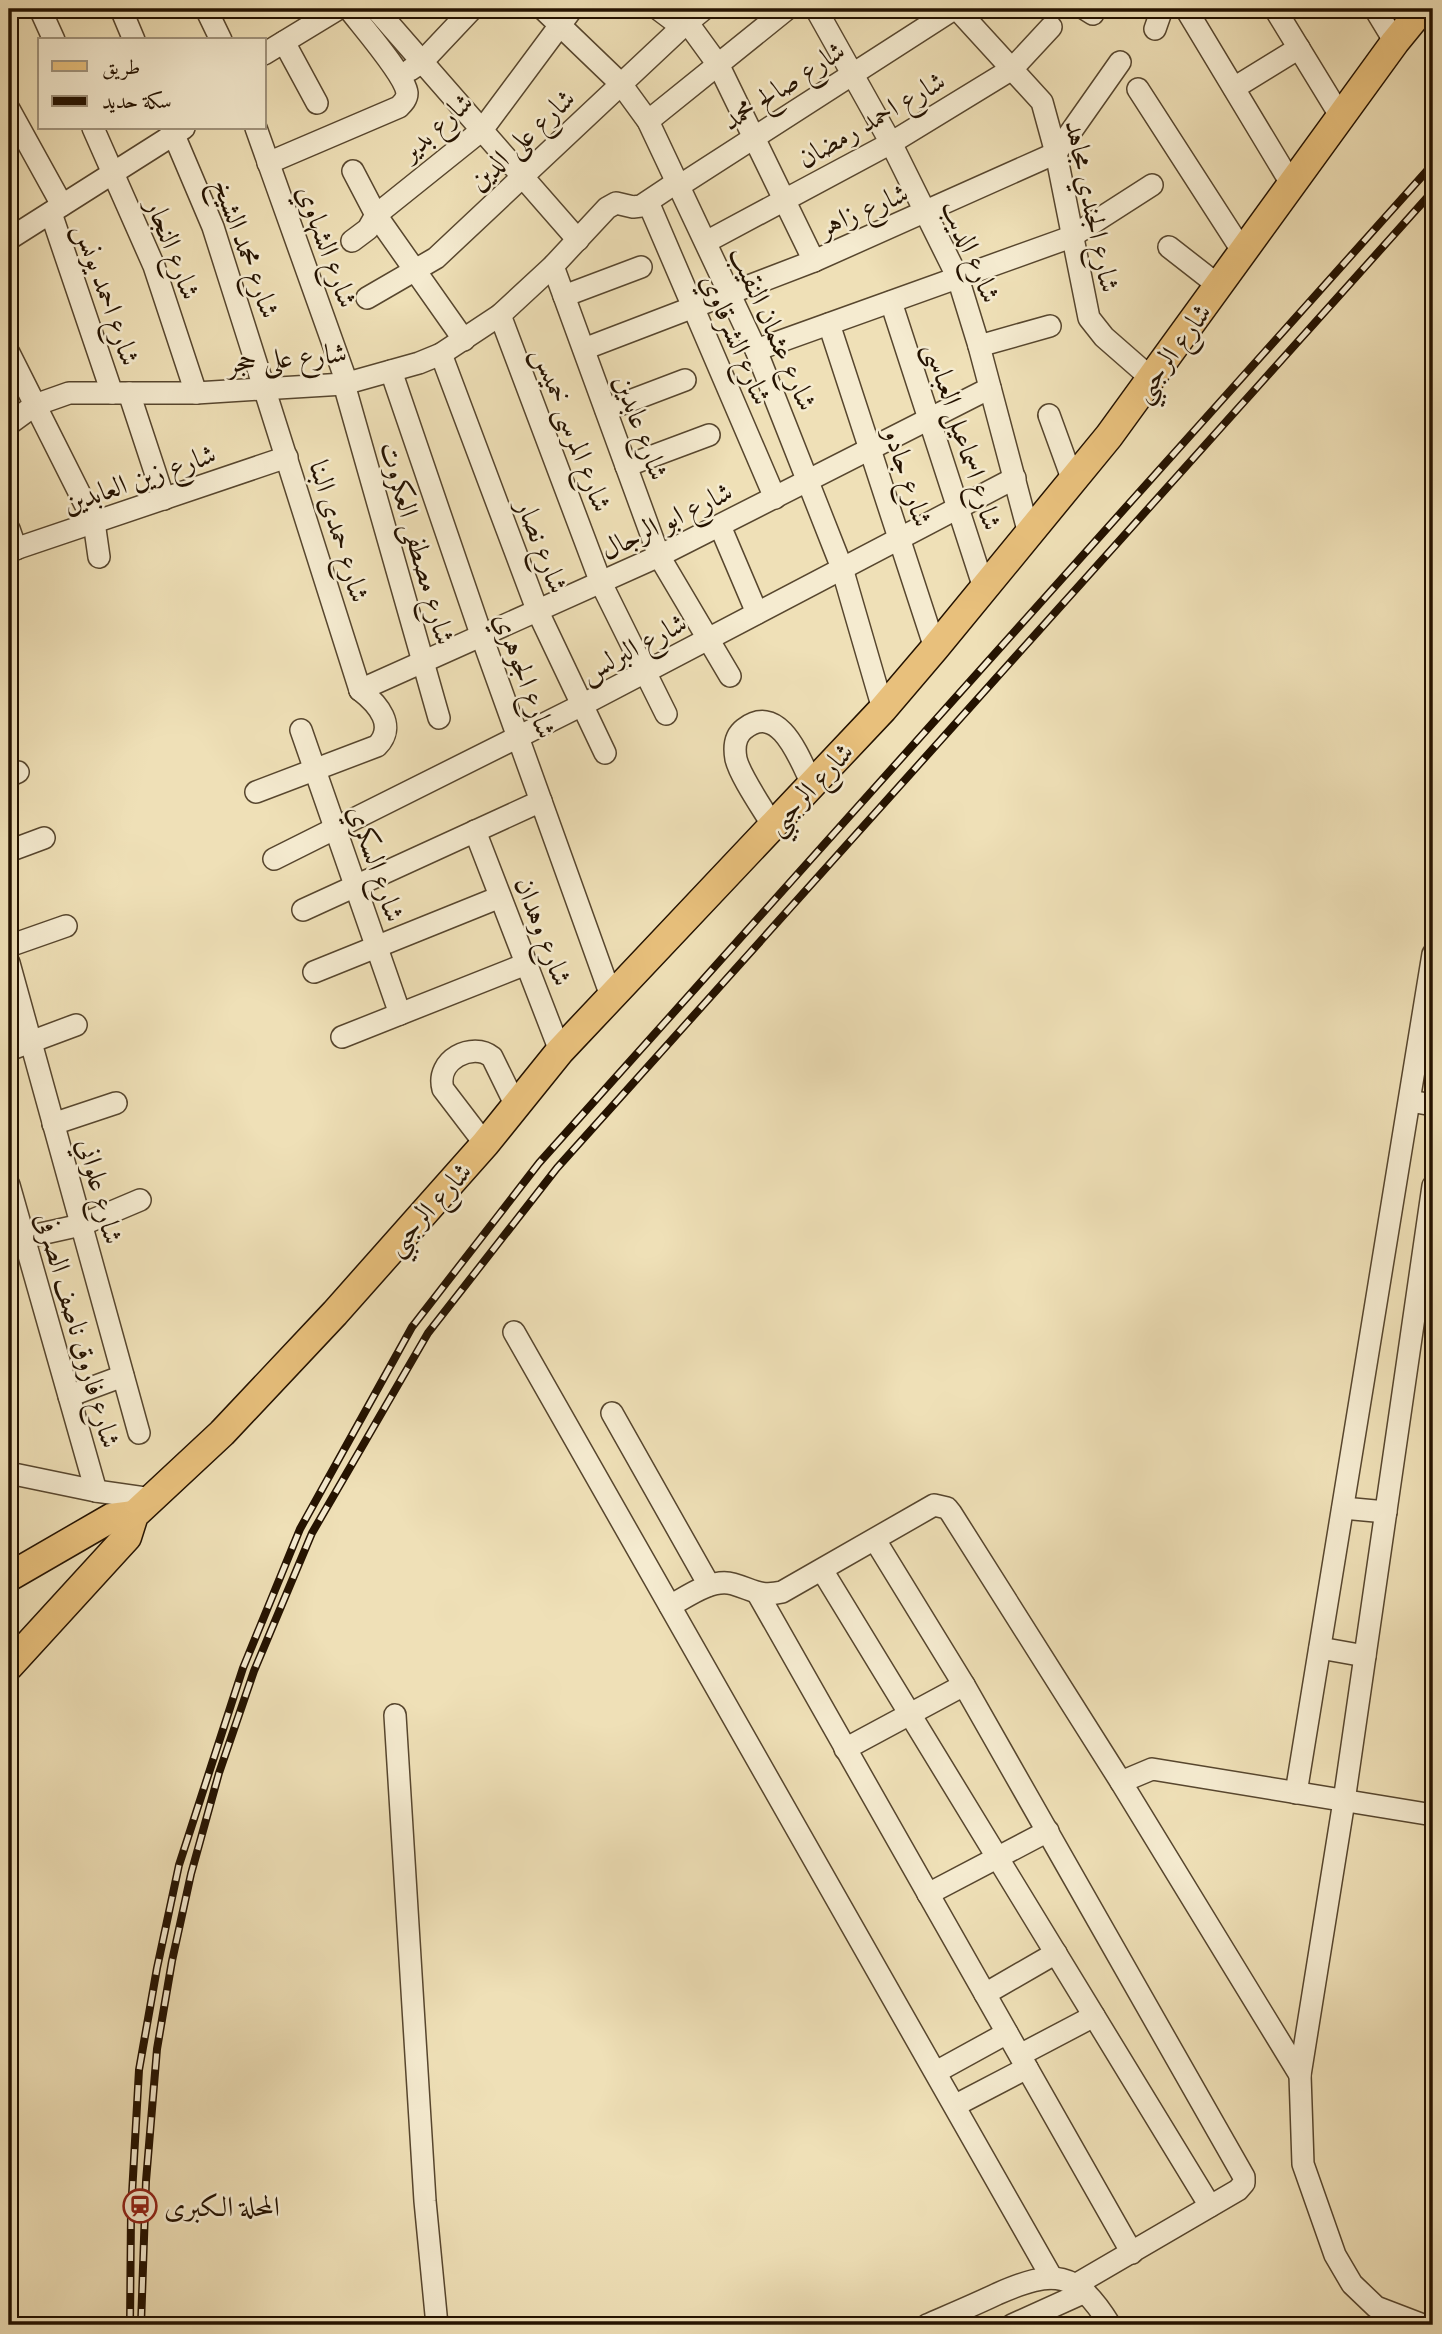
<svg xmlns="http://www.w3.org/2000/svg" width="1442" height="2334" font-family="'Gentium Book Plus',Amiri,serif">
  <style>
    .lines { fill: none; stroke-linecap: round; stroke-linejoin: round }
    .minor-casing { stroke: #57462e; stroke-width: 24 }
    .major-casing { stroke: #241200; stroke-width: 31 }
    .minor { stroke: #f5ebd0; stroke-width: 21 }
    .major { stroke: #e8c07c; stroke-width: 28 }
    .rail-casing { stroke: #241200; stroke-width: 8 }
    .rail { stroke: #f5ebd0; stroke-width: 5; stroke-dasharray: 16; stroke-linecap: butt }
    .labels { text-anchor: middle; stroke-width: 5; stroke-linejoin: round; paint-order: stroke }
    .street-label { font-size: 28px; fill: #241200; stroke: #f5ebd0 }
    .poi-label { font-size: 28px; fill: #241200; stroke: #f5ebd0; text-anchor: start }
  </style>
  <rect width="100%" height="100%" fill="#efe0b7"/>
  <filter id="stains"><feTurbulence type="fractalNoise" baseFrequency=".00286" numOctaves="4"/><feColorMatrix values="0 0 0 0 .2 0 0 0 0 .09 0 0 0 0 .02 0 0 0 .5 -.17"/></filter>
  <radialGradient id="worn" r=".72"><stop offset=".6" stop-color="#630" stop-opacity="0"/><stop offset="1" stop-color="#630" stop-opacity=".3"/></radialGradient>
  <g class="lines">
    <defs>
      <g id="minor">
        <polyline points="40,9 54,40"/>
        <polyline points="121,9 134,40"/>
        <polyline points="206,9 221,40"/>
        <polyline points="376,9 578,240"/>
        <polyline points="543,9 621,84 648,121 756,350 842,568 883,709"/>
        <polyline points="658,9 682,27"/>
        <polyline points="816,9 891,143 958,278 979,346 1029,534"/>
        <polyline points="957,9 1042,102 1056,153 1089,318 1104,337 1152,379"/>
        <polyline points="1085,9 1093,14"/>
        <polyline points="1186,9 1292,185"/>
        <polyline points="1275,9 1341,117"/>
        <polyline points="1375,9 1395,42"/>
        <polyline points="687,22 719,66 814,261"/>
        <polyline points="1155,29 1162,9"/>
        <polyline points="284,42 317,103"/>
        <polyline points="264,54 338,9"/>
        <polyline points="410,70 422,62 472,9"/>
        <polyline points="1234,88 1299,48"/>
        <polyline points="1138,89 1243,252"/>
        <polyline points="9,109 62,205"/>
        <polyline points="648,121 787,9"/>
        <polyline points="93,128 154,266 196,393"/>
        <polyline points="171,128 213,227 360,690"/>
        <polyline points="256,128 347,383"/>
        <path d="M268,163L399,107C403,103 407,99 407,93C405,75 361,25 349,9"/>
        <polyline points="353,171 376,215 464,340"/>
        <polyline points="679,186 954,9"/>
        <polyline points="648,202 775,498"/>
        <polyline points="51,213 112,393"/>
        <polyline points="9,239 184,128"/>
        <polyline points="352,241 368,229 376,215 482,130 572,9"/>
        <polyline points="706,242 891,143 1012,69 1051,27"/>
        <polyline points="1169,247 1219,286"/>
        <polyline points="553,266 659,556 730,676"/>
        <polyline points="564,296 641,267"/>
        <polyline points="367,298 436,258 682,27 704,9"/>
        <polyline points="891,302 984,588"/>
        <polyline points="500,315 601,583 666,714"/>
        <polyline points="829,324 935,648"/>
        <polyline points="979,346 1050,326"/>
        <polyline points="584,349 814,261 1056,153 1120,62"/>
        <polyline points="756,350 1071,237 1152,185"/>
        <polyline points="9,353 94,522 99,557"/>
        <polyline points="441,354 538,612 605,753"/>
        <polyline points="391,371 482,637 611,996"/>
        <polyline points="344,384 439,718"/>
        <polyline points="129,393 164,499"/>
        <polyline points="606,410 685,380"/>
        <polyline points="1049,415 1073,481"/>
        <polyline points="9,424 35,405 69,393 196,393 344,384 419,363 441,354 500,315 553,266 607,208 616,203 633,207 641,206 677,182"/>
        <polyline points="626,466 709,435"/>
        <polyline points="720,526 757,613"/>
        <polyline points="9,529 16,549"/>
        <polyline points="9,551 287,457"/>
        <polyline points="360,690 659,556 990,388"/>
        <polyline points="301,730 400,1014"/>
        <polyline points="9,776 18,772"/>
        <path d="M256,792L377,746C397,726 378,704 360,690"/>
        <path d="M773,826C763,809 740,776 736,759C734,748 735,736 744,729C780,701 800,760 812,784"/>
        <polyline points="475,831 560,1051"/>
        <polyline points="9,851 44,838"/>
        <polyline points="274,859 582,705 1015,478"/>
        <polyline points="303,910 541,801"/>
        <polyline points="9,946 66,926"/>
        <polyline points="9,963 139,1433"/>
        <polyline points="314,972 500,897"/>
        <polyline points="342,1037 526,964"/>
        <polyline points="9,1050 76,1025"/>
        <polyline points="1410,1101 1433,1105"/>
        <polyline points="53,1124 116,1103"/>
        <path d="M485,1144L443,1089C435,1060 473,1041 492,1057L516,1106"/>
        <polyline points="9,1185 96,1491"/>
        <polyline points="9,1241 81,1225 140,1200"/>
        <polyline points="514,1332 1052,2278"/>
        <polyline points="69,1396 123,1376"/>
        <polyline points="612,1413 709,1585"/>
        <polyline points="9,1473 96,1491 152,1499"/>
        <polyline points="1343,1508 1386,1512"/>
        <polyline points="875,1540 964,1685 1244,2177 1244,2183 1238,2190 1075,2285"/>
        <polyline points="822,1570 1210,2206"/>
        <polyline points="758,1594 1132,2253"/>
        <path d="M670,1606C688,1596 712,1578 733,1584C754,1590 759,1597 782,1592L934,1505L947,1508L951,1513L1121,1782"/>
        <polyline points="1320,1648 1365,1656"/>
        <polyline points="395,1715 425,2201 437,2325"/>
        <polyline points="845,1749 964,1685"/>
        <polyline points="1296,1793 1433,954"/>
        <polyline points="928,1894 1048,1831"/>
        <polyline points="985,1994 1056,1953"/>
        <polyline points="1020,2055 1094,2016"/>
        <polyline points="936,2072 1007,2033"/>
        <polyline points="1300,2075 1121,1782 1152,1769 1433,1815"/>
        <polyline points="956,2105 1027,2068"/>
        <path d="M927,2325C950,2315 974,2305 997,2294C1054,2269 1076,2270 1110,2325"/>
        <polyline points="1012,2325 1085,2292"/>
        <polyline points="1423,2325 1376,2307 1352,2284 1335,2255 1303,2164 1300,2075 1344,1801 1433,1186"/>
      </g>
      <g id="major">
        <polyline points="9,1577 111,1518 134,1515"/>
        <polyline points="9,1666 127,1537 134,1515 222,1433 335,1313 485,1144 560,1051 883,709 935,648 1109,436 1395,42 1422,9"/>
      </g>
    </defs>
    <use href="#minor" class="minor-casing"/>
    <use href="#major" class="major-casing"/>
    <use href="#minor" class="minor"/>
    <use href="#major" class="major"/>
    <defs>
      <g id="rail">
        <polyline points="130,2325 131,2212 139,2070 157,1968 179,1865 243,1668 300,1529 412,1327 539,1163 1433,164"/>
        <polyline points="141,2325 146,2181 157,2049 172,1961 191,1874 219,1773 254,1671 312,1533 428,1333 557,1168 1433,191"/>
      </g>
    </defs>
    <use href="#rail" class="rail-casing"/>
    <use href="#rail" class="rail"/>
  </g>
  <defs>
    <symbol id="station-ring" viewBox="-11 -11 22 22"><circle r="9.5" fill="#f5ebd0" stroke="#8f2418" stroke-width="1.5"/><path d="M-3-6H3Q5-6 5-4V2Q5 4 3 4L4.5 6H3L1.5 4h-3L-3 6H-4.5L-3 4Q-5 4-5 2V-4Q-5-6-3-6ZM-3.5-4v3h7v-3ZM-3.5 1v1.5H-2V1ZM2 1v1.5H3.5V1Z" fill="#8f2418"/></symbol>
  </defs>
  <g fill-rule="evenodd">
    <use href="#station-ring" x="121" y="2187" width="38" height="38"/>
  </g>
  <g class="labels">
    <g class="street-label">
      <text transform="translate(783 85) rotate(-33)" y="10">شارع صالح محمد</text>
      <text transform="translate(871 119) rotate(-30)" y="10">شارع احمد رمضان</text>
      <text transform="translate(436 126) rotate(-42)" y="10">شارع بدير</text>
      <text transform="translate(521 139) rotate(-43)" y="10">شارع على الدين</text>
      <text transform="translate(1093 206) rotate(78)" y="10">شارع الجندي مجاهد</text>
      <text transform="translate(863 209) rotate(-23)" y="10">شارع زاهر</text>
      <text transform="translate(328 246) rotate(70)" y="10">شارع الشهاوي</text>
      <text transform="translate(247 248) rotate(70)" y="10">شارع محمد الشيخ</text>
      <text transform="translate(174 249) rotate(69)" y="10">شارع النجار</text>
      <text transform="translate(972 251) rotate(67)" y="10">شارع الديب</text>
      <text transform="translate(108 294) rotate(71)" y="10">شارع احمد يونس</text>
      <text transform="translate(774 328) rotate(66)" y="10">شارع عثمان النقيب</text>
      <text transform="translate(737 339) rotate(67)" y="10">شارع الشرقاوي</text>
      <text transform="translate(1171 352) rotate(-54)" y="10">شارع الرجبي</text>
      <text transform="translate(287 357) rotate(-5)" y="10">شارع على حجر</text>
      <text transform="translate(642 427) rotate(70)" y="10">شارع عابدين</text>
      <text transform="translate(573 429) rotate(69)" y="10">شارع المرسى خميس</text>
      <text transform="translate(964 436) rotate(72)" y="10">شارع اسماعيل العباسى</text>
      <text transform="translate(909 477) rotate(72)" y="10">شارع جادو</text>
      <text transform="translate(139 478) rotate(-19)" y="10">شارع زين العابدين</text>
      <text transform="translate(666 520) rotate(-26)" y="10">شارع ابو الرجال</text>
      <text transform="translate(340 531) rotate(73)" y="10">شارع حمدى البنا</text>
      <text transform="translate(418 543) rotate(74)" y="10">شارع مصطفى العكروت</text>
      <text transform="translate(543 546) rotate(69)" y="10">شارع نصار</text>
      <text transform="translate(633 647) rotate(-28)" y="10">شارع البرلس</text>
      <text transform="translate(526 675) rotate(70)" y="10">شارع الجوهري</text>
      <text transform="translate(809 788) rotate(-47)" y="10">شارع الرجبي</text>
      <text transform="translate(377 863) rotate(71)" y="10">شارع السكري</text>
      <text transform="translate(544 931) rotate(69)" y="10">شارع وهدان</text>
      <text transform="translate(101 1191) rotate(75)" y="10">شارع علواني</text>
      <text transform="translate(428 1208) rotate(-48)" y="10">شارع الرجبي</text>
      <text transform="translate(79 1330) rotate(74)" y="10">شارع فاروق ناصف الصرفى</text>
    </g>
    <g class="poi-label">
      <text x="164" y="2216">المحلة الكبرى</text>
    </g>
  </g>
  <rect width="1442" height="2334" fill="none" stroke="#efe0b7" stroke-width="35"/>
  <rect x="10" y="10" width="1421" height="2313" fill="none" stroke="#241200" stroke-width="3.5"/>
  <rect x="18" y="18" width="1407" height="2299" fill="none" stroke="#241200" stroke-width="2"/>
  <rect x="38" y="38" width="228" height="91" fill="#f5ebd0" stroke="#a1947d" stroke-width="2"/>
  <rect x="52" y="61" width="35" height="10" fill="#e8c07c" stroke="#a1947d" stroke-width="2"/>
  <text x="102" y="74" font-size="21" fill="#241200">طريق</text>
  <rect x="52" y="96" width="35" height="10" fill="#241200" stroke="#a1947d" stroke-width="2"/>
  <text x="102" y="108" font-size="21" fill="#241200">سكة حديد</text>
  <rect width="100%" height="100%" filter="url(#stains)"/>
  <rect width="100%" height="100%" fill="url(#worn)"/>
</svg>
